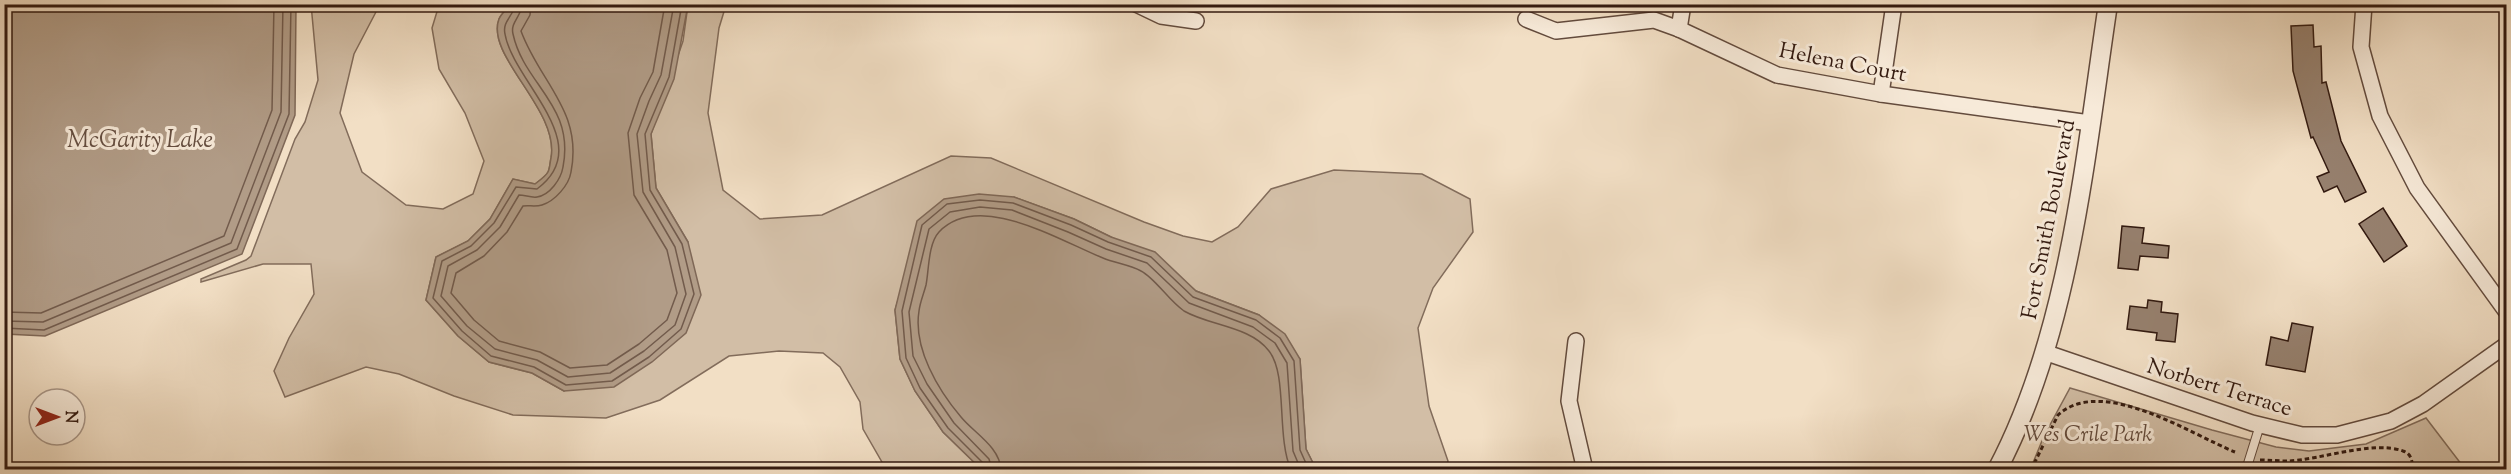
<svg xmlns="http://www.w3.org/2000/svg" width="2511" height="474" font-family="'Sorts Mill Goudy',serif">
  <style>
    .green { fill: #d2bea6; stroke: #826c5b; stroke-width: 1.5 }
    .water { fill: #b19c87; stroke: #7f6857; stroke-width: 1.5 }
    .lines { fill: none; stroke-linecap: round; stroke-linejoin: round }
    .shore { stroke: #725b4c; stroke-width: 1.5 }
    .building { fill: #96806e; stroke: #331a10; stroke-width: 1.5 }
    .service-casing { stroke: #634b3d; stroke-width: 10 }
    .minor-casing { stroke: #634b3d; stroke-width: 18 }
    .tertiary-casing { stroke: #634b3d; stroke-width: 21 }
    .path { stroke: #331a10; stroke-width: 3; stroke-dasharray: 4.5 3; stroke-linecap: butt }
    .service { stroke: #f7ead9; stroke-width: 8 }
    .minor { stroke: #f7ead9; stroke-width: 15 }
    .tertiary { stroke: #f7ead9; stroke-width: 18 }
    .labels { text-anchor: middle; stroke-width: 6; stroke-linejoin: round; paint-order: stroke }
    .street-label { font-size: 22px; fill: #331a10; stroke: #f7ead9 }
    .park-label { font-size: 22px; font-style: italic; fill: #634b3d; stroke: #f7ead9 }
    .water-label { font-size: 24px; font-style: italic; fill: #654e40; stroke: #f7ead9 }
  </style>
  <rect width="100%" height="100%" fill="#f2dfc5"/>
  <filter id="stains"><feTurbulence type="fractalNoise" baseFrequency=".00333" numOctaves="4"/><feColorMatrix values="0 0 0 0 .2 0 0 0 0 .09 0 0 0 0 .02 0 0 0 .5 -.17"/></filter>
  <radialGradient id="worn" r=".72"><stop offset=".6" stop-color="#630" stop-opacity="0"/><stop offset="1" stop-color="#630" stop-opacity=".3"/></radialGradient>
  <g class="green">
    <path d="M311,4L372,5L377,10L354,54L340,113L362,172L406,205L443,209L473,194L484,161L465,113L439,69L432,28L439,5H511C507,9 501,14 499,19C485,56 560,110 551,158C550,162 550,168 548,172C546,176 539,181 535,184L513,179L490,219L468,241L436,257L426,300L458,336L489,362L532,373L564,391L688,242L656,188L651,134L683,41L688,5H726L719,28L708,113L723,190L760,219L822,215L951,156L991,158L1144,222L1183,236L1212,242L1238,227L1271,189L1334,170L1422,174L1470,199L1473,232L1433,288L1418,328L1429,406L1448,461L1446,470L1316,469L1306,449L1300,359L1259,315L1196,291L1177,275L1111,237L1074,219L1014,197L904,281L895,310L900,359L915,391L943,432L981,469H886L863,429L860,402L840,367L823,353L779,351L729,356L660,400L606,418L513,415L454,396L399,374L366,367L285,397L274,371L289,338L314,294L311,264H263L201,282V279L246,260L251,256L295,139L305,122L318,80Z"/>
    <polygon points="2070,388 2212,430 2276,447 2309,451 2366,444 2426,418 2465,469 2030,470 2044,436"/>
  </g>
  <g class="water">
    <path d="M511,4L688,5L674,79L651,134L656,188L688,242L701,295L686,333L652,362L614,387L564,391L532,373L489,362L458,336L426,300L436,257L468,241L490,219L513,179L535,184C539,181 546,176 548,172C550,168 550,162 551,158C560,110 485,56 499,19C501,14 507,9 511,4Z"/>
    <polygon points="4,5 296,5 295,115 242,254 45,336 5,334"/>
    <polygon points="979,194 1014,197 1074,219 1111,237 1155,252 1196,291 1259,315 1285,334 1300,359 1306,449 1316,469 981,469 943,432 915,391 900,359 895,310 917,221 944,199"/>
  </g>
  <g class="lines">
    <g class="shore">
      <path d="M515,4C514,16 502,21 505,34C513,82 598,144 537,189L516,187L494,223L471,246L442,261L433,298L462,331L491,356L534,367L566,385L612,381L649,357L681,329L694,294L682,244L650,190L645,134L669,77L682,4"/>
      <path d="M522,4C522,16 510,22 513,34C524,85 575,105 563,167C561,179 550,195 537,197C531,198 525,195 519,195L500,227L477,250L448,266L441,296L467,326L495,349L537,360L568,377L610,373L644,351L675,325L686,294L675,247L643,192L637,134L649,101L661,75L674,4"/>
      <path d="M531,4L530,15L521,31C540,83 583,111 571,172C569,185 555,201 542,205C535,207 529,205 523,206L507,232L484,256L456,273L451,293L474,320L499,341L540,352L570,368L607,365L639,344L667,320L677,293L667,250L634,195L628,133L640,98L653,72L665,4"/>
      <polyline points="4,312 41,313 224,236 272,110 274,4"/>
      <polyline points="4,321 43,322 231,243 281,112 283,4"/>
      <polyline points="4,328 44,330 237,249 289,114 291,4"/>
      <polyline points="985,470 983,463 948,428 920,388 906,358 902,311 922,225 947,204 980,200 1013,203 1071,225 1108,242 1151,257 1193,297 1256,320 1280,338 1294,361 1300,450 1309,470"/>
      <polyline points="992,470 989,459 954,423 927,384 913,356 909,312 929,229 950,212 980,207 1012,210 1068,232 1106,249 1147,263 1189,303 1253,327 1275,343 1287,363 1293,451 1301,470"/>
      <path d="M1001,470C1000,447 974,433 961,417C938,390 913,348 919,311C920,302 924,293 926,285C929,270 928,244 939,232C979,190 1060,241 1103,258C1115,263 1130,265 1141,271C1155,278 1169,301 1184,311C1210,326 1250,326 1269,351C1288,375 1276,436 1291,470"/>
    </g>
  </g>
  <g class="building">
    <polygon points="2313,25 2314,47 2321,46 2322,83 2326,82 2341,141 2366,192 2345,202 2337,186 2324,192 2317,177 2329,172 2313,137 2311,138 2293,71 2291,26"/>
    <polygon points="2383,208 2407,246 2384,262 2359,224"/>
    <polygon points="2122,226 2144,228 2142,243 2169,246 2168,258 2140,256 2138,270 2118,268"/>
    <polygon points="2148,300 2162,302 2161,312 2178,314 2175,342 2156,340 2157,333 2127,329 2130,306 2147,308"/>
    <polygon points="2292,323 2313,327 2305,372 2266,365 2271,337 2288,341"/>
  </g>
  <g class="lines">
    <defs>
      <polyline id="service" points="2246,470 2260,425"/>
      <g id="minor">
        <polyline points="1136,4 1161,16 1196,21"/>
        <polyline points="2364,4 2361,47 2380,116 2417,188 2506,311"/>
        <polyline points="1526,19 1556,31 1654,20 1679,29 1777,75 1881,94 2090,123"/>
        <polyline points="1679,29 1683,4"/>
        <polyline points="1881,94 1894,4"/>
        <polyline points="1576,341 1569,401 1585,470"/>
        <polyline points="2044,352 2252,423 2302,435 2337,435 2391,421 2423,404 2506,345"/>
      </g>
      <path id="tertiary" d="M1997,470C2070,332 2085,157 2108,4"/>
    </defs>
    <use href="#service" class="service-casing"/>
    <use href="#minor" class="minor-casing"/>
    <use href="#tertiary" class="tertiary-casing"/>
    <g class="path">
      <path d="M2260,460C2270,460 2279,461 2288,461C2319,460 2374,440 2403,451C2412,454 2412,461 2413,470"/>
      <path d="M2031,470L2058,415C2102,375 2190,434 2235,452"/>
    </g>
    <use href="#service" class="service"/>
    <use href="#minor" class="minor"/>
    <use href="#tertiary" class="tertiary"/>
  </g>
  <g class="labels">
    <g class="street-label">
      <text transform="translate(1843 61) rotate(11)" y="8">Helena Court</text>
      <text transform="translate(2047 219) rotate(-79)" y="8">Fort Smith Boulevard</text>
      <text transform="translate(2220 386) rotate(17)" y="8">Norbert Terrace</text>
    </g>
    <g class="park-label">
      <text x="2088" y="441">Wes Crile Park</text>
    </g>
    <g class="water-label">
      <text x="140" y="147">McGarity Lake</text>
    </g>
  </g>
  <rect width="2511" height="474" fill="none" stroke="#f2dfc5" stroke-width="24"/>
  <rect x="6" y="6" width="2499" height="462" fill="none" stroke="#331a10" stroke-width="3"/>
  <rect x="12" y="12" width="2487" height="450" fill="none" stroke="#331a10" stroke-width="1.5"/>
  <g transform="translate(57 417) rotate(90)"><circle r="28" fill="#f7ead9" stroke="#a99789" stroke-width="1.5"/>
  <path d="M0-4.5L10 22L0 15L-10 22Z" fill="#8f2418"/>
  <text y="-9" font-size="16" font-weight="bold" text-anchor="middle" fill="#331a10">N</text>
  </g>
  <rect width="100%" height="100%" filter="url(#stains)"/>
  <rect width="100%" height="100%" fill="url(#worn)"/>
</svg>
